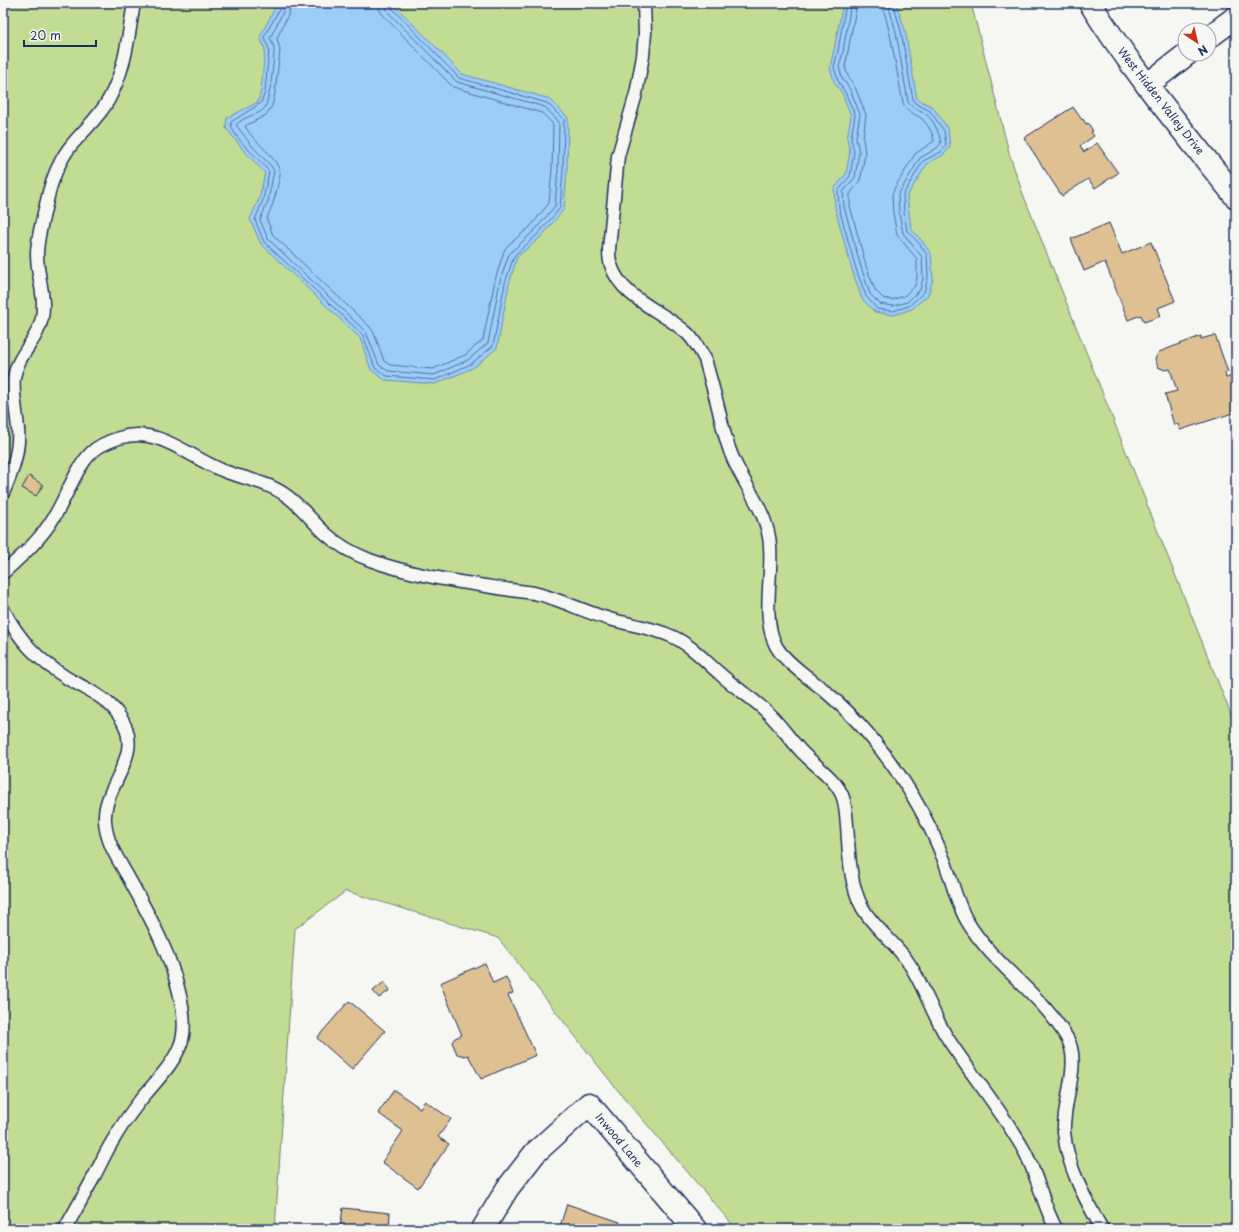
<svg xmlns="http://www.w3.org/2000/svg" width="1239" height="1232" font-family="'Playpen Sans',sans-serif">
  <style>
    .green { fill: #c2dc93; stroke: #6e8678 }
    .water { fill: #9ccdf9; stroke: #688ebb }
    .lines { fill: none; stroke-linecap: round; stroke-linejoin: round }
    .shore { stroke: #4f6e9c; stroke-width: 1 }
    .building { fill: #dfc092; stroke: #1b2f5e }
    .lane-casing { stroke: #1b2f5e; stroke-width: 15 }
    .street-casing { stroke: #1b2f5e; stroke-width: 25 }
    .secondary-casing { stroke: #1b2f5e; stroke-width: 25 }
    .lane { stroke: #f6f6f2; stroke-width: 12 }
    .street { stroke: #f6f6f2; stroke-width: 22 }
    .secondary { stroke: #f6f6f2; stroke-width: 22 }
    .labels { text-anchor: middle; stroke-width: 3; stroke-linejoin: round; paint-order: stroke }
    .street-label { font-size: 11px; fill: #1b2f5e; stroke: #f6f6f2 }
  </style>
  <rect width="100%" height="100%" fill="#f6f6f2"/>
  <filter id="ink" filterUnits="userSpaceOnUse"><feTurbulence type="fractalNoise" baseFrequency=".025" numOctaves="2"/><feDisplacementMap in="SourceGraphic" scale="8" xChannelSelector="R" yChannelSelector="G"/><feConvolveMatrix kernelMatrix="1 2 1 2 8 2 1 2 1" color-interpolation-filters="sRGB"/></filter>
  <g filter="url(#ink)">
    <polygon class="green" points="3,3 971,3 1010,156 1023,194 1236,727 1236,1229 736,1229 615,1087 498,938 346,891 295,929 275,1229 3,1229"/>
    <g class="water">
      <polygon points="275,3 392,3 440,51 462,74 550,99 568,118 567,170 564,209 541,237 517,257 509,284 497,348 473,368 435,384 385,380 371,370 360,338 261,244 250,219 259,199 265,173 245,152 226,128 227,118 258,102 261,91 265,49 260,37 275,8"/>
      <polygon points="843,3 896,3 905,30 917,99 933,107 948,129 950,147 943,155 927,164 907,196 911,229 922,241 931,254 933,279 928,295 912,309 894,315 875,312 862,299 852,270 835,208 834,189 846,174 850,152 847,138 851,116 842,93 834,82 830,67 834,50"/>
    </g>
    <g class="lines">
      <g class="shore">
        <path d="M279,3V10L264,37L269,49L265,92L261,103L231,122C230,137 261,159 269,172L263,200L255,220L264,242L363,335L375,368L387,376L435,380L471,364L493,346L505,283L514,256L538,234L560,208L563,170L564,120L547,103L459,78L391,7L390,3"/>
        <path d="M284,3L283,12L270,38C271,41 274,45 274,49C274,60 270,104 263,110C254,116 243,117 236,125L252,146L271,166L274,171L268,201L260,220L268,239L366,332L379,365L388,371L434,375L468,360L488,343L500,281L509,254L534,231L555,206L558,170L559,122L545,107L457,82L387,11L385,3"/>
        <path d="M290,3L289,13L277,38L280,50L275,93L272,106L266,115L245,126C252,141 282,160 280,176C278,185 276,194 273,203C271,209 268,214 267,220L273,235L370,327L374,333L384,361L390,365L433,369L465,355L483,340L495,280L504,251L507,246L530,227L549,203L552,169L553,124L542,113L453,87L383,15L379,9L378,3"/>
        <polyline points="846,3 838,51 834,67 838,81 845,92 855,115 851,138 854,152 850,176 838,191 839,208 856,269 866,296 877,309 893,311 909,306 924,292 928,278 927,255 919,243 907,231 904,212 903,195 923,161 941,152 946,145 944,131 930,111 915,103 913,100 901,31 893,3"/>
        <path d="M851,3L843,52L839,67L842,78L850,89L860,114L856,138L859,152L855,177L843,192L844,207L861,267L870,294L880,304L893,306L907,302L920,290L923,278L922,257L903,233L899,213L898,195L920,158L937,148L941,143C939,133 935,122 927,115C921,109 912,109 908,102L896,32L888,3"/>
        <path d="M857,3L845,67L848,76L855,87L866,115L863,138L865,154L861,176L859,182L850,194V206L866,266L875,290L883,298L892,300L904,296L915,286L917,277V259L897,235L893,213L892,195L894,189L915,154L934,141C933,134 928,124 922,119C915,113 907,113 903,103L890,34L882,3"/>
      </g>
    </g>
    <g class="building">
      <polygon points="1073,107 1082,120 1083,119 1086,124 1088,123 1093,131 1091,132 1094,136 1080,146 1084,152 1097,143 1118,173 1095,188 1088,179 1062,196 1024,138"/>
      <polygon points="1109,223 1122,254 1151,242 1175,301 1158,308 1161,316 1144,322 1141,315 1128,320 1105,262 1084,271 1071,239"/>
      <polygon points="1215,335 1228,372 1225,373 1226,378 1236,375 1236,412 1180,430 1178,424 1174,425 1165,394 1177,391 1170,369 1165,370 1158,367 1155,359 1159,352 1201,336 1201,339"/>
      <polygon points="29,476 43,485 36,496 22,488"/>
      <polygon points="485,963 493,983 506,977 513,993 508,995 536,1055 481,1079 468,1055 465,1056 457,1054 452,1042 455,1038 462,1035 440,983"/>
      <polygon points="384,982 390,990 379,998 373,991"/>
      <polygon points="349,1001 385,1031 352,1069 317,1038"/>
      <polygon points="394,1090 420,1108 425,1101 451,1119 438,1137 449,1144 418,1188 382,1162 403,1131 378,1113"/>
      <polygon points="567,1204 620,1222 618,1229 559,1229"/>
      <polygon points="343,1208 390,1213 389,1228 397,1229 340,1229"/>
    </g>
    <g class="lines">
      <defs>
        <g id="lane">
          <path d="M644,3L645,33L643,56L636,94L618,156L609,249C609,254 609,260 611,265C622,300 663,310 688,334C695,341 700,350 705,359C709,374 713,388 717,403C721,419 724,435 730,451C740,480 764,506 769,537C775,570 760,615 776,646C784,661 810,679 824,690C840,704 856,719 870,736C900,772 927,816 944,860C952,880 956,902 967,921C993,965 1041,993 1067,1038C1082,1063 1062,1103 1064,1132C1067,1166 1085,1199 1102,1229"/>
          <path d="M3,493C12,473 20,451 18,429C17,414 12,391 14,378C17,355 38,340 42,318C46,296 37,276 37,254C37,236 45,211 49,192C54,174 62,155 75,141C87,127 100,116 109,99C126,67 128,38 134,3"/>
          <path d="M3,573C22,556 41,539 54,517C66,498 76,467 92,452C99,445 110,441 119,438C159,425 189,458 224,471C245,479 268,482 287,496C302,507 312,521 325,533C338,545 354,554 370,560C413,576 466,583 511,590C519,591 526,592 534,593C561,599 586,613 613,620C632,625 653,628 671,636C690,644 704,660 719,673C734,687 751,697 766,711C779,723 789,738 801,751C814,765 834,777 842,795C846,804 846,816 847,825C849,852 849,882 862,907C874,929 897,943 910,965C925,988 933,1016 948,1039C973,1077 1003,1112 1025,1152C1038,1177 1043,1205 1056,1229"/>
          <path d="M3,609C19,640 38,660 67,678C84,688 106,697 118,714C149,754 102,784 105,821C106,841 117,858 127,875C139,897 152,920 162,943C173,967 187,1009 183,1035C180,1059 153,1084 139,1102C129,1115 120,1128 112,1142C104,1155 98,1170 90,1184C82,1199 73,1214 65,1229"/>
        </g>
        <polyline id="street" points="483,1229 507,1189 535,1153 589,1104 695,1229"/>
        <g id="secondary">
          <path d="M1090,3C1133,72 1186,134 1236,197"/>
          <polyline points="1209,37 1236,17"/>
          <polyline points="1147,85 1187,54"/>
        </g>
      </defs>
      <use href="#lane" class="lane-casing"/>
      <use href="#street" class="street-casing"/>
      <use href="#secondary" class="secondary-casing"/>
      <use href="#lane" class="lane"/>
      <use href="#street" class="street"/>
      <use href="#secondary" class="secondary"/>
    </g>
  </g>
  <g class="labels">
    <g class="street-label">
      <text transform="translate(1161 101) rotate(52)" y="4">West Hidden Valley Drive</text>
      <text transform="translate(619 1140) rotate(50)" y="4">Inwood Lane</text>
    </g>
  </g>
  <rect width="1239" height="1232" fill="none" stroke="#f6f6f2" stroke-width="16"/>
  <rect x="8" y="8" width="1223" height="1216" fill="none" stroke="#1b2f5e" stroke-width="1.5" filter="url(#ink)"/>
  <g transform="translate(1197 42) rotate(145)"><circle r="19" fill="#f6f6f2" stroke="#9ea6b7"/>
  <path d="M0-3L7 15L0 10L-7 15Z" fill="#c8321e"/>
  <text y="-6" font-size="11" font-weight="bold" text-anchor="middle" fill="#1b2f5e">N</text>
  </g>
  <path d="M24 40v6h72v-6" fill="none" stroke="#1b2f5e" stroke-width="2"/>
  <text x="30" y="40" font-size="12" fill="#1b2f5e" stroke="#f6f6f2" stroke-width="3" paint-order="stroke">20 m</text>
</svg>
